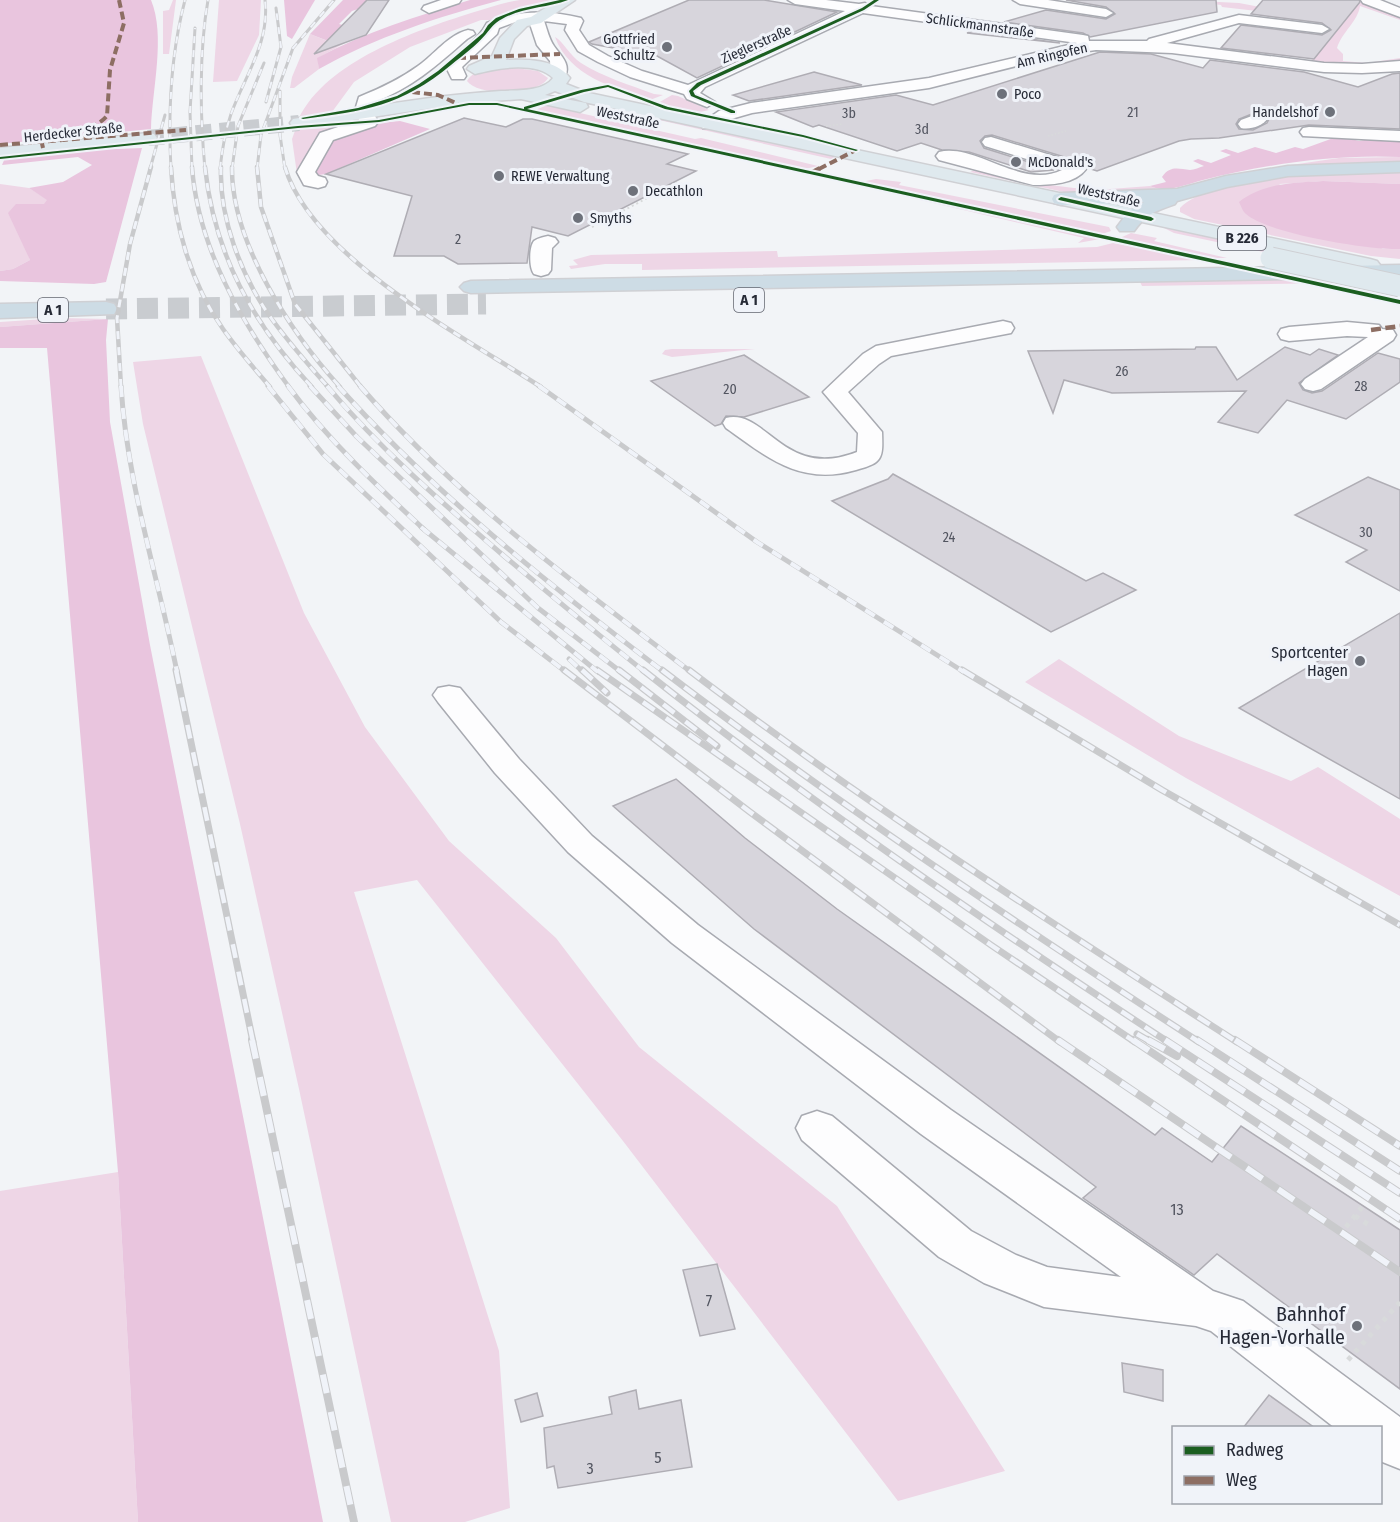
<svg xmlns="http://www.w3.org/2000/svg" width="1400" height="1522" font-family="'Fira Sans Condensed',sans-serif">
  <style>
    .green { fill: #eed6e6 }
    .forest { fill: #e9c5de }
    .building { fill: #d7d5dc; stroke: #afadb4; stroke-width: 1.5; fill-rule: evenodd }
    .lines { fill: none; stroke-linecap: round; stroke-linejoin: round }
    .major-tunnel { stroke: #c9ccd0; stroke-width: 16; stroke-dasharray: 16 8; stroke-linecap: butt }
    .highway-tunnel { stroke: #c9ccd0; stroke-width: 21; stroke-dasharray: 21 10; stroke-linecap: butt }
    .minor-casing { stroke: #a8aab1; stroke-width: 3 }
    .major-casing { stroke: #cfd0d4; stroke-width: 3 }
    .highway-casing { stroke: #cfd0d4; stroke-width: 3 }
    .path-far2 { stroke: #d8dadb; stroke-width: 1.5; stroke-dasharray: 1.5 2; stroke-linecap: butt }
    .path-far1 { stroke: #d8dadb; stroke-width: 2; stroke-dasharray: 2 3; stroke-linecap: butt }
    .path { stroke: #d8dadb; stroke-width: 5; stroke-dasharray: 4.5 6; stroke-linecap: butt }
    .minor { fill: #fdfdfe; fill-rule: evenodd }
    .major { fill: #dfe9ee; fill-rule: evenodd }
    .highway { fill: #cddce5; fill-rule: evenodd }
    .rail-far4-casing { stroke: #c9cacc; stroke-width: 3 }
    .rail-far3-casing { stroke: #c9cacc; stroke-width: 4.5 }
    .rail-far2-casing { stroke: #c9cacc; stroke-width: 5 }
    .rail-far1-casing { stroke: #c9cacc; stroke-width: 7 }
    .rail-casing { stroke: #c9cacc; stroke-width: 8 }
    .rail-far4 { stroke: #f0f3f9; stroke-width: 2; stroke-dasharray: 7; stroke-linecap: butt }
    .rail-far3 { stroke: #f0f3f9; stroke-width: 3; stroke-dasharray: 8; stroke-linecap: butt }
    .rail-far2 { stroke: #f0f3f9; stroke-width: 4; stroke-dasharray: 11; stroke-linecap: butt }
    .rail-far1 { stroke: #f0f3f9; stroke-width: 4.5; stroke-dasharray: 14; stroke-linecap: butt }
    .rail { stroke: #f0f3f9; stroke-width: 6; stroke-dasharray: 19; stroke-linecap: butt }
    .major-bridge-casing { stroke: #cfd0d4; stroke-width: 23; stroke-linecap: butt }
    .major-bridge { stroke: #dfe9ee; stroke-width: 21 }
    .quiet-far1 { stroke: #8d6e63; stroke-width: 4; stroke-dasharray: 8 4; stroke-linecap: butt }
    .quiet { stroke: #8d6e63; stroke-width: 4.5; stroke-dasharray: 10 4.5; stroke-linecap: butt }
    .cycleway-casing { stroke: #f0f3f9; stroke-width: 4 }
    .cycleway { fill: #1b5e20; fill-rule: evenodd }
    .poi-dot { fill: #6d717a; stroke: #f0f3f9; stroke-width: 2 }
    .labels { text-anchor: middle; stroke-width: 6; stroke-linejoin: round; paint-order: stroke }
    .far-street-label { font-size: 14px; fill: #262a36; stroke: #f0f3f9 }
    .far-poi-label { font-size: 14px; fill: #262a36; stroke: #f0f3f9; text-anchor: start }
    .number-label { font-size: 14px; fill: #525560 }
    .shield { fill: #f0f3f9; stroke: #636670; stroke-width: 1.5 }
    .shield-label { font-size: 15px; font-weight: bold; fill: #262a36 }
    .poi-label { font-size: 16px; fill: #262a36; stroke: #f0f3f9; text-anchor: end }
    .near-number-label { font-size: 16px; fill: #525560 }
    .near-poi-label { font-size: 20px; fill: #262a36; stroke: #f0f3f9; text-anchor: end }
  </style>
  <rect width="100%" height="100%" fill="#f2f4f7"/>
  <g class="green">
    <polygon points="173,0 176,0 169,54 163,54 163,11 169,10"/>
    <polygon points="219,0 261,0 259,35 237,81 213,82"/>
    <path d="M552,0L509,11L496,20H481L410,47L354,82L332,112L299,118C327,61 415,31 471,13C486,9 504,2 520,0C530,0 541,0 552,0Z"/>
    <path d="M1179,0L1239,3L1282,11L1364,2L1400,17V20L1360,6C1358,21 1342,32 1337,48L1343,54V61L1367,63L1400,58V61L1376,65L1310,62L1343,21L1222,7L1221,5Z"/>
    <polygon points="310,34 335,44 343,44 318,58 319,69 294,88 290,88 292,77"/>
    <path d="M555,37C563,41 570,56 581,63C603,77 630,85 654,94L663,95L650,100C614,88 569,76 555,37Z"/>
    <path d="M508,67L538,71L548,78C539,95 478,97 467,81C474,68 495,69 508,67Z"/>
    <polygon points="672,95 678,96 709,110 696,113 658,103"/>
    <polygon points="570,98 838,155 831,159 566,99"/>
    <polygon points="550,104 573,110 571,111 695,139 701,138 818,166 805,169 535,110"/>
    <polygon points="347,125 300,174 297,174 292,139 296,128"/>
    <polygon points="1400,157 1400,161 1284,166 1339,158"/>
    <polygon points="977,169 1034,183 1074,188 1110,189 1150,186 1161,191 1064,192 970,172"/>
    <path d="M1400,171V184L1323,181L1279,184L1383,249H1400V259L1371,256L1194,219L1180,212V208C1215,172 1351,173 1400,171Z"/>
    <polygon points="876,179 901,182 899,185 1109,227 1111,231 1102,234 861,182"/>
    <polygon points="0,184 29,188 48,200 44,205 16,204 23,240 30,260 13,269 0,271"/>
    <polygon points="856,185 1100,239 1078,243 1084,238"/>
    <polygon points="1164,228 1167,228 1302,257 1287,257 1174,233"/>
    <polygon points="1131,233 1157,238 1154,241 1227,258 1211,258 1120,238"/>
    <polygon points="1113,243 1202,260 642,270 642,264 605,264 571,269 569,266 578,265 573,260 591,255 777,251 778,257 1097,247"/>
    <polygon points="1400,278 1400,282 1142,286 1140,282"/>
    <polygon points="60,318 108,319 0,327 0,322"/>
    <polygon points="672,349 755,349 672,357 662,354 665,350"/>
    <polygon points="201,356 304,613 365,727 449,841 556,938 639,1047 837,1206 1005,1471 898,1501 623,1141 417,880 354,892 499,1351 510,1508 465,1522 391,1522 299,1089 240,824 143,424 133,362"/>
    <polygon points="1059,659 1179,736 1291,781 1318,767 1400,819 1400,896 1186,778 1025,682"/>
    <polygon points="118,1172 138,1522 0,1522 0,1191"/>
  </g>
  <g class="forest">
    <path d="M0,0H151C166,36 152,90 151,129L0,144Z"/>
    <polygon points="284,0 315,0 292,39 287,36"/>
    <polygon points="343,0 369,0 364,7 352,11 339,24 356,29 328,41 310,34"/>
    <path d="M470,0H501C438,17 376,37 319,69L317,58C365,32 418,16 470,0Z"/>
    <polygon points="400,121 430,129 326,174 311,176 327,141 369,124"/>
    <path d="M1339,136L1359,141L1375,138L1400,139V157C1334,154 1267,164 1203,180C1186,184 1167,194 1150,186L1166,182L1162,177C1170,165 1179,169 1190,170C1194,170 1200,167 1204,166L1193,161L1198,159L1211,163L1231,155L1220,151L1226,149L1238,153L1255,147L1276,153L1295,147L1303,149Z"/>
    <polygon points="115,147 115,149 142,148 106,282 94,284 0,281 0,271 13,269 30,260 8,213 16,204 44,204 47,200 29,188 63,182 92,165 78,157 2,165 5,158"/>
    <path d="M1323,181L1400,184V249C1369,250 1269,234 1246,214C1243,212 1241,206 1239,202C1264,183 1292,183 1323,181Z"/>
    <polygon points="108,319 106,340 110,422 150,645 323,1522 138,1522 118,1172 47,348 0,348 0,327"/>
  </g>
  <g class="building">
    <polygon points="367,0 389,0 366,35 314,54"/>
    <polygon points="689,0 764,0 837,12 697,78 657,56 592,44 589,42"/>
    <polygon points="1066,0 1216,0 1217,12 1090,37 1083,33 1004,22 1046,10 1106,19 1115,14 1106,7"/>
    <polygon points="1263,0 1359,0 1360,2 1314,59 1221,48 1241,25 1322,35 1331,30 1322,23 1251,14"/>
    <polygon points="973,31 1060,43 967,33"/>
    <path d="M1100,52L1151,54L1203,68L1210,60L1304,72L1358,87L1392,74L1400,73V129L1309,125L1219,138L1191,139L1179,141L1097,171L1088,168L1084,163L992,135L985,136L980,141L984,148L1054,170L1031,172L969,152L942,150L921,143L897,151L819,125L813,127L776,112L896,95L933,105ZM1259,111L1268,113L1270,117L1267,123L1253,130L1239,129L1236,124L1239,119Z"/>
    <polygon points="814,72 862,85 749,101 733,95"/>
    <polygon points="464,118 506,127 523,119 532,119 688,154 667,164 696,171 568,236 532,227 527,263 458,264 444,256 394,256 412,196 326,174"/>
    <polygon points="1196,347 1216,347 1237,380 1285,347 1310,355 1319,349 1338,355 1299,383 1303,390 1312,393 1322,391 1378,353 1400,359 1400,382 1346,419 1287,400 1258,433 1218,422 1246,391 1112,393 1064,380 1053,413 1028,351 1195,349"/>
    <polygon points="744,355 809,397 744,417 726,416 721,424 715,426 651,381"/>
    <polygon points="893,474 1086,581 1103,573 1136,590 1051,632 832,501 888,479"/>
    <polygon points="1368,477 1400,490 1400,591 1346,562 1367,550 1295,515"/>
    <polygon points="1400,613 1400,799 1239,708"/>
    <polygon points="676,779 745,838 837,909 1155,1135 1162,1128 1212,1162 1241,1126 1400,1230 1400,1389 1217,1254 1194,1275 1083,1198 1096,1187 754,929 613,806"/>
    <polygon points="717,1264 735,1329 700,1336 683,1270"/>
    <polygon points="1122,1363 1163,1370 1163,1401 1124,1392"/>
    <polygon points="636,1390 639,1409 681,1400 692,1467 558,1488 554,1466 547,1468 544,1428 612,1414 609,1397"/>
    <polygon points="537,1393 543,1416 521,1422 515,1400"/>
    <polygon points="1269,1395 1315,1428 1243,1428"/>
  </g>
  <g class="lines">
    <polyline class="major-tunnel" points="148,138 299,123"/>
    <polyline class="highway-tunnel" points="106,309 486,304"/>
    <defs>
      <g id="minor">
        <polygon points="441,0 461,0 459,3 429,13 422,9 424,6"/>
        <path d="M788,0H826L859,4L865,3L871,6L1083,35L1088,36L1089,41H1147L1149,39L1239,15L1322,25L1329,29L1322,33L1239,23L1167,43L1324,63L1362,64L1400,61V71L1362,73L1324,72L1172,53L1096,50L1060,55L929,88L752,113L731,119L715,128H703L700,124L719,111L751,103L929,78L1077,43L863,13L705,87L700,93L715,102L707,107L687,99L684,94L630,77L598,62L578,51L565,30L567,24L544,21C547,29 549,39 554,46C561,56 571,64 565,77L559,79L551,74L550,61L537,45L529,21L515,22L499,28L497,34L462,67L466,76L464,79H452L446,67C458,51 479,40 487,23C517,10 550,10 581,18L583,21L579,30L589,45L608,56L642,71L688,85L845,11L795,4Z"/>
        <polygon points="1013,0 1048,0 1106,9 1113,13 1106,17 1020,4"/>
        <polygon points="1361,0 1380,0 1400,8 1400,17 1363,3"/>
        <path d="M468,30L473,31L475,34L467,39C434,68 414,86 373,103V106L378,112L375,116L378,122L375,126L333,140L315,172L318,176L325,178L327,182L325,186L318,188L304,185L297,172L320,133L359,120L356,107L359,97C381,88 400,79 418,66C435,54 448,35 468,30Z"/>
        <path d="M1260,113L1266,114L1268,118C1263,126 1250,130 1241,128L1238,124L1241,120Z"/>
        <polygon points="1309,127 1400,131 1400,141 1303,136 1300,132 1303,128"/>
        <path d="M991,137L1083,165L1086,169C1075,184 1051,185 1033,185L939,160L936,156L939,152C976,143 1022,190 1062,170L985,146L982,142L985,138Z"/>
        <path d="M548,236L555,238L558,242L552,248L551,270L548,274L541,276L534,274C529,268 529,247 534,241C538,238 544,237 548,236Z"/>
        <path d="M1003,321L1011,323L1014,328L1011,333L891,356L879,364L848,392L882,432C883,458 883,463 856,470C801,486 768,458 726,428L723,423L726,418C766,408 784,481 857,452L858,433L823,392L863,354L876,346Z"/>
        <polygon points="1347,322 1379,325 1382,329 1393,330 1396,335 1393,340 1321,389 1313,391 1305,389 1301,384 1305,379 1368,337 1347,336 1289,341 1281,339 1278,334 1281,329 1289,327"/>
        <polygon points="449,686 460,688 519,759 592,836 698,925 951,1110 1213,1291 1243,1301 1400,1417 1400,1469 1380,1461 1380,1428 1335,1428 1211,1331 1196,1326 1044,1307 984,1283 939,1257 802,1140 796,1128 802,1116 817,1111 832,1116 971,1231 1016,1255 1047,1267 1121,1277 921,1134 672,943 568,852 495,773 438,702 433,695 438,688"/>
      </g>
      <g id="major">
        <path d="M558,0H575L541,23L527,26L514,39L506,60C528,59 556,59 570,78L566,84L589,93L1370,259L1377,261L1380,265L1377,269L1370,271L584,102L555,91L545,95L586,103L588,107L580,112L521,99L465,103L299,128L293,127L290,123L293,119L299,118C366,108 433,95 501,91C516,90 543,92 553,78C536,61 497,68 475,74L467,69L469,66L492,56L500,38L517,20L531,17Z"/>
        <polygon points="148,133 154,134 157,138 154,142 0,158 0,148"/>
      </g>
      <g id="highway">
        <path d="M1400,162V172L1288,176L1227,187L1177,201L1175,204C1154,212 1147,213 1134,231H1120L1117,227L1129,211L1144,202L1061,205L1054,203L1052,199L1054,195L1061,193L1177,189L1226,176L1288,166Z"/>
        <polygon points="1400,265 1400,277 471,293 464,291 460,287 464,283 471,281"/>
        <polygon points="106,302 114,304 117,309 114,314 0,318 0,304"/>
      </g>
    </defs>
    <use href="#minor" class="minor-casing"/>
    <use href="#major" class="major-casing"/>
    <use href="#highway" class="highway-casing"/>
    <g class="path-far2">
      <polyline points="826,126 843,124"/>
      <polyline points="1048,136 1066,131"/>
    </g>
    <polyline class="path-far1" points="592,227 676,183 682,184"/>
    <g class="path">
      <polyline points="1355,1216 1369,1225"/>
      <polyline points="1346,1227 1363,1206"/>
      <polyline points="1348,1360 1400,1302"/>
    </g>
    <use href="#minor" class="minor"/>
    <use href="#major" class="major"/>
    <use href="#highway" class="highway"/>
    <defs>
      <g id="rail-far4">
        <polyline points="280,91 280,135 285,169"/>
        <polyline points="266,102 281,47 276,8"/>
        <polyline points="150,169 165,115"/>
        <path d="M171,169C168,115 171,53 185,0"/>
        <polyline points="192,169 190,112 195,28"/>
        <path d="M205,169C200,117 199,51 208,0"/>
        <path d="M220,169C222,150 225,132 231,114C245,75 270,43 265,0"/>
        <polyline points="232,169 238,126 264,63"/>
        <polyline points="257,169 261,135 293,48 334,0"/>
      </g>
      <g id="rail-far3">
        <path d="M171,167C174,224 190,282 223,329C237,349 254,368 270,387"/>
        <path d="M192,167C198,248 242,323 289,387"/>
        <path d="M205,167C214,254 253,324 312,387"/>
        <path d="M221,167C219,217 241,275 269,315C287,341 308,364 328,387"/>
        <path d="M232,167C231,242 291,333 340,387"/>
        <polyline points="257,167 261,207 295,304 361,387"/>
        <path d="M285,167C311,257 466,338 541,387"/>
        <polyline points="121,387 117,318 130,244 151,167"/>
      </g>
      <g id="rail-far2">
        <path d="M121,386C127,483 158,577 177,672"/>
        <polyline points="268,386 323,454 501,622 566,672"/>
        <path d="M288,386C328,440 378,487 428,533"/>
        <polyline points="310,386 357,437 538,608 621,672"/>
        <path d="M327,386C380,449 441,502 504,556C551,595 597,634 645,672"/>
        <path d="M338,386C435,494 548,584 664,672"/>
        <path d="M360,386C455,496 576,584 691,672"/>
        <polyline points="539,386 757,542 964,672"/>
        <polyline points="421,527 598,672"/>
        <polyline points="569,659 583,672"/>
      </g>
      <g id="rail-far1">
        <polyline points="176,670 253,1042"/>
        <polyline points="564,670 750,812 1060,1042"/>
        <polyline points="582,670 607,693"/>
        <polyline points="597,670 991,945 1135,1042"/>
        <polyline points="619,670 717,746"/>
        <path d="M643,670C811,803 988,924 1168,1042"/>
        <path d="M662,670C835,802 1016,923 1199,1042"/>
        <path d="M689,670C865,804 1052,923 1237,1042"/>
        <polyline points="962,670 1162,790 1400,925"/>
        <polyline points="1137,1034 1151,1042"/>
      </g>
      <g id="rail">
        <polyline points="252,1040 354,1522"/>
        <polyline points="1058,1040 1400,1272"/>
        <polyline points="1133,1040 1400,1219"/>
        <polyline points="1148,1040 1177,1056"/>
        <polyline points="1165,1040 1400,1193"/>
        <polyline points="1197,1040 1400,1171"/>
        <polyline points="1235,1040 1400,1146"/>
      </g>
    </defs>
    <use href="#rail-far4" class="rail-far4-casing"/>
    <use href="#rail-far3" class="rail-far3-casing"/>
    <use href="#rail-far2" class="rail-far2-casing"/>
    <use href="#rail-far1" class="rail-far1-casing"/>
    <use href="#rail" class="rail-casing"/>
    <use href="#rail-far4" class="rail-far4"/>
    <use href="#rail-far3" class="rail-far3"/>
    <use href="#rail-far2" class="rail-far2"/>
    <use href="#rail-far1" class="rail-far1"/>
    <use href="#rail" class="rail"/>
    <defs>
      <polyline id="major-bridge" points="1271,258 1400,286"/>
    </defs>
    <use href="#major-bridge" class="major-bridge-casing"/>
    <use href="#major-bridge" class="major-bridge"/>
    <g class="quiet-far1">
      <polyline points="458,58 560,54"/>
      <polyline points="412,92 438,95 458,104"/>
      <polyline points="0,145 186,130"/>
      <path d="M43,148L41,139L45,135C66,132 92,133 107,116L110,70L124,23L119,0"/>
      <polyline points="819,169 856,150"/>
    </g>
    <g class="quiet">
      <polyline points="811,173 822,167"/>
      <polyline points="1371,330 1400,326"/>
    </g>
    <defs>
      <g id="cycleway">
        <path d="M560,0H568C547,8 523,7 502,19C494,23 491,28 486,34C476,46 463,55 451,65C402,106 364,111 303,119L301,118L358,108L397,96L419,84L438,71L483,33L488,25L496,18L519,9Z"/>
        <polygon points="874,0 879,0 864,10 701,85 693,91 695,95 735,111 735,113 731,113 691,96 689,91 697,83 862,8"/>
        <polygon points="608,85 668,107 803,135 858,150 856,151 803,137 665,109 608,87 584,92 527,109 1400,300 1400,304 497,105 469,105 379,122 298,128 0,159 0,157 298,126 379,120 469,103 497,103 524,109 524,107 581,90"/>
        <polygon points="1061,197 1151,217 1154,219 1151,221 1059,200 1058,199"/>
      </g>
    </defs>
    <use href="#cycleway" class="cycleway-casing"/>
    <use href="#cycleway" class="cycleway"/>
  </g>
  <g class="poi-dot">
    <circle cx="667" cy="47" r="6"/>
    <circle cx="1002" cy="94" r="6"/>
    <circle cx="1330" cy="112" r="6"/>
    <circle cx="1016" cy="162" r="6"/>
    <circle cx="499" cy="176" r="6"/>
    <circle cx="633" cy="191" r="6"/>
    <circle cx="578" cy="218" r="6"/>
    <circle cx="1360" cy="661" r="6"/>
    <circle cx="1357" cy="1326" r="6"/>
  </g>
  <g class="labels">
    <g class="far-street-label">
      <text transform="translate(980 25) rotate(8)" y="5">Schlickmannstraße</text>
      <text transform="translate(756 44) rotate(-24)" y="5">Zieglerstraße</text>
      <text transform="translate(1052 55) rotate(-13)" y="5">Am Ringofen</text>
      <text transform="translate(628 117) rotate(12)" y="5">Weststraße</text>
      <text transform="translate(73 132) rotate(-6)" y="5">Herdecker Straße</text>
      <text transform="translate(1109 195) rotate(13)" y="5">Weststraße</text>
    </g>
    <g class="far-poi-label">
      <text x="655" y="44" text-anchor="end">Gottfried<tspan x="655" dy="16">Schultz</tspan></text>
      <text x="1014" y="99">Poco</text>
      <text x="1318" y="117" text-anchor="end">Handelshof</text>
      <text x="1028" y="167">McDonald's</text>
      <text x="511" y="181">REWE Verwaltung</text>
      <text x="645" y="196">Decathlon</text>
      <text x="590" y="223">Smyths</text>
    </g>
    <g class="number-label">
      <text x="1133" y="117">21</text>
      <text x="849" y="118">3b</text>
      <text x="922" y="134">3d</text>
      <text x="458" y="244">2</text>
      <text x="1122" y="376">26</text>
      <text x="1361" y="391">28</text>
      <text x="730" y="394">20</text>
      <text x="1366" y="537">30</text>
      <text x="949" y="542">24</text>
    </g>
    <g class="shield">
      <rect x="1218" y="226" width="48" height="24" rx="4.5"/>
      <rect x="734" y="288" width="30" height="24" rx="4.5"/>
      <rect x="38" y="298" width="30" height="24" rx="4.5"/>
    </g>
    <g class="shield-label">
      <text x="1242" y="243">B 226</text>
      <text x="749" y="305">A 1</text>
      <text x="53" y="315">A 1</text>
    </g>
    <g class="poi-label">
      <text x="1348" y="658">Sportcenter<tspan x="1348" dy="18">Hagen</tspan></text>
    </g>
    <g class="near-number-label">
      <text x="1177" y="1215">13</text>
      <text x="709" y="1306">7</text>
      <text x="658" y="1463">5</text>
      <text x="590" y="1474">3</text>
    </g>
    <g class="near-poi-label">
      <text x="1345" y="1321">Bahnhof<tspan x="1345" dy="23">Hagen-Vorhalle</tspan></text>
    </g>
  </g>
  <rect x="1172" y="1426" width="210" height="78" fill="#f0f3f9" stroke="#9fa3ab" stroke-width="1.5"/>
  <rect x="1184" y="1446" width="30" height="9" fill="#1b5e20" stroke="#9fa3ab" stroke-width="1.5"/>
  <text x="1226" y="1456" font-size="18" fill="#262a36">Radweg</text>
  <rect x="1184" y="1476" width="30" height="9" fill="#8d6e63" stroke="#9fa3ab" stroke-width="1.5"/>
  <text x="1226" y="1486" font-size="18" fill="#262a36">Weg</text>
</svg>
